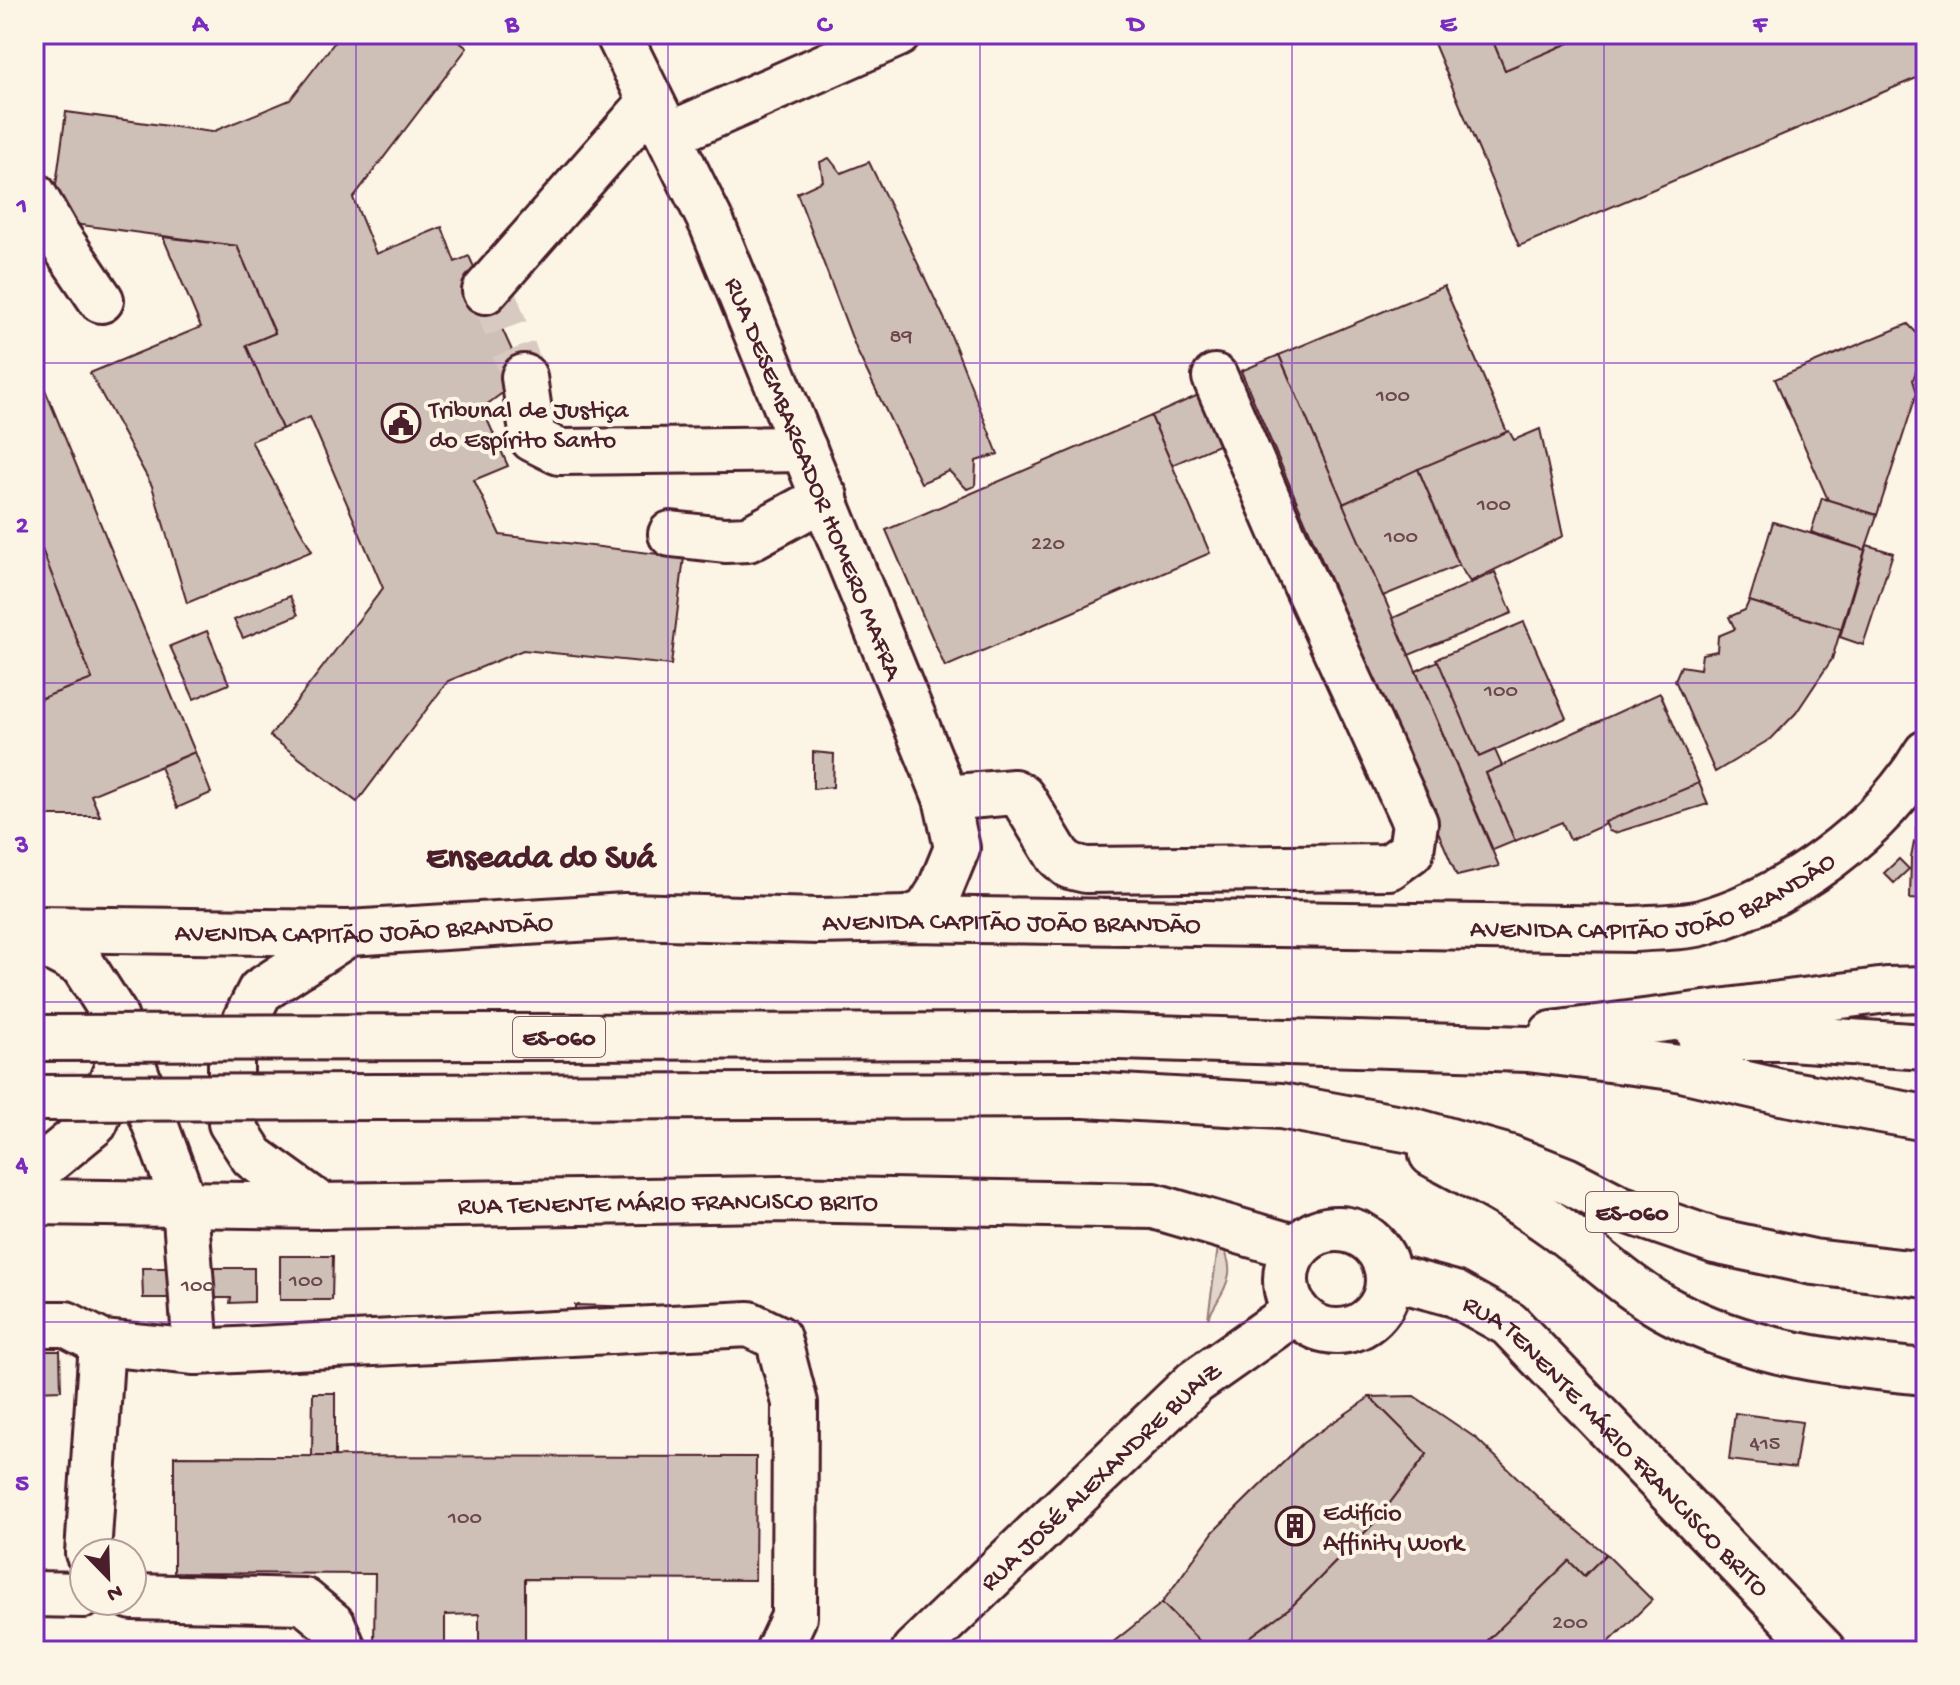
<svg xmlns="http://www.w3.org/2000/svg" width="1960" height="1685" font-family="'Gochi Hand',sans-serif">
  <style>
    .green { fill: #e2d5ca; stroke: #967a7a; stroke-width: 2 }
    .building { fill: #cfc0b7; stroke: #4a1f2b; stroke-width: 2 }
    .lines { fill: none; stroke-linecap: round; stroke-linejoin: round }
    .minor-tunnel { stroke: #d8cac0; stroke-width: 44; stroke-dasharray: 44 22; stroke-linecap: butt }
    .minor-casing { stroke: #4a1f2b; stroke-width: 50 }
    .major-casing { stroke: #4a1f2b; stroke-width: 50 }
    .minor { stroke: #fcf5e5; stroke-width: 44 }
    .major { stroke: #fcf5e5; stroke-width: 44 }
    .major-bridge-casing { stroke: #4a1f2b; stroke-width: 50; stroke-linecap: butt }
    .major-bridge { stroke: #fcf5e5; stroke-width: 44 }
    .grid { fill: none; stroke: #7b2cbf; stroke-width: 2; stroke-opacity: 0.55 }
    .labels { text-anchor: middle; stroke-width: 8; stroke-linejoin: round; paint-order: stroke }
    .number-label { font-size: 22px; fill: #6b474e }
    .shield { fill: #fcf5e5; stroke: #7f5f63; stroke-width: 2 }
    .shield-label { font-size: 24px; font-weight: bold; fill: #4a1f2b }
    .poi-label { font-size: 26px; fill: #4a1f2b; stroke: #fcf5e5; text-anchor: start }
    .street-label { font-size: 26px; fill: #4a1f2b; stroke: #fcf5e5 }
    .district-label { font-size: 34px; font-weight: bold; fill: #4a1f2b; stroke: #fcf5e5 }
    .neatline { fill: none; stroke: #7b2cbf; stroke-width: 3 }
    .grid-label { font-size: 26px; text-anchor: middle; font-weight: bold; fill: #7b2cbf }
  </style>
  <rect width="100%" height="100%" fill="#fcf5e5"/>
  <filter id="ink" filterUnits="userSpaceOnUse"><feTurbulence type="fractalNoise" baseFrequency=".0125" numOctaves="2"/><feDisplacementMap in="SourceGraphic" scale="16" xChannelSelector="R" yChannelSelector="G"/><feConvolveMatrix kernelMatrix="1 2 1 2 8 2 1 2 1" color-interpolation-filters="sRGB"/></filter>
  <g filter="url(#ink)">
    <path class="green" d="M1219,1240C1240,1274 1225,1286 1208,1318Z"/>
    <g class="building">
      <polygon points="341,34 449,34 467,48 353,198 376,254 442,227 455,262 469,256 524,377 482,408 508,466 474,480 500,535 684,557 671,665 523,650 448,681 357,802 270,736 383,588 310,417 282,429 246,345 275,333 237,246 51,221 66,112 212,132 290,100"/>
      <polygon points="1430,34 1490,34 1505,70 1590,34 1926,34 1926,74 1519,246"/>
      <polygon points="1490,34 1590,34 1505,70"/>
      <polygon points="829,158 841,173 869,162 944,318 998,454 976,461 975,486 967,489 949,471 921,483 857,351 797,193 823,181 820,162"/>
      <polygon points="163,237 237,246 275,333 246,345 282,429 251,441 312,551 187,603 152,486 90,373 201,327"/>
      <polygon points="1444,286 1507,432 1343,504 1279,355"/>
      <polygon points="1908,324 1926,343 1913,380 1917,393 1877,515 1828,500 1775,379"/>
      <polygon points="1279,355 1409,655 1499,866 1457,876 1241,371"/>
      <polygon points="34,363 195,752 91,795 100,816 34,816 34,701 92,679 34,529"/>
      <polygon points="1203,393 1225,442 1172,465 1151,416"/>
      <polygon points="1151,416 1210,553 945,667 886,530"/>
      <polygon points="1540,429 1563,536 1470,582 1459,565 1418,469 1509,431 1514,440"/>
      <polygon points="1418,469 1459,565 1383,596 1343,504"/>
      <polygon points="1822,498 1877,515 1865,550 1811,532"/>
      <polygon points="1773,522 1865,550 1841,629 1749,601"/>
      <polygon points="34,529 92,679 34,701"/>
      <polygon points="1867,545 1893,553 1863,645 1840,637"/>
      <polygon points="1495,572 1512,613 1409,655 1393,618"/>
      <polygon points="290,596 298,615 243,638 234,620"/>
      <polygon points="1749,601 1841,629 1832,659 1796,713 1772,738 1715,772 1675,680 1681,666 1700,669 1702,654 1717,651 1718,636 1735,629 1729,617 1745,610"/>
      <polygon points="1524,622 1566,718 1479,757 1436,659"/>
      <polygon points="207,631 229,684 194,699 170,646"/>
      <polygon points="1438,661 1479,757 1495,750 1502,766 1486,773 1515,841 1493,850 1416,671"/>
      <polygon points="1660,693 1699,783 1570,840 1562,822 1515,841 1486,773"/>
      <polygon points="195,752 211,793 177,808 160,767"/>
      <polygon points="813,752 834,754 833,787 813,789"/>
      <polygon points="1699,783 1708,804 1615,833 1609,831 1605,822"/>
      <polygon points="1916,827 1926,827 1926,900 1910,899 1911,858 1914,842 1916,845"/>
      <polygon points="1899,859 1909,869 1894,883 1884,873"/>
      <polygon points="280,1256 333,1256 332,1300 280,1300"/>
      <polygon points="142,1268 254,1268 254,1302 230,1303 231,1298 143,1298"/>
      <polygon points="575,1305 641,1307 641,1321 575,1320"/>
      <polygon points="34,1351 60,1351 61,1390 34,1391"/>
      <polygon points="313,1393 335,1393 335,1456 312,1456"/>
      <polygon points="1414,1396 1477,1439 1546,1505 1606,1554 1584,1576 1569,1561 1488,1640 1497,1651 1231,1651 1292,1606 1376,1521 1427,1454 1370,1397"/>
      <polygon points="1370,1397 1427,1454 1376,1521 1292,1606 1231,1651 1209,1651 1162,1603 1214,1531 1303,1443"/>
      <polygon points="1735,1413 1802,1422 1795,1468 1729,1460"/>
      <polygon points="174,1456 756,1457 755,1580 525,1579 525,1651 479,1651 479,1614 445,1615 445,1644 374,1643 375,1574 174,1573"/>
      <polygon points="1606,1554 1652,1600 1600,1651 1497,1651 1488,1640 1569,1561 1584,1576"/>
      <polygon points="1162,1603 1209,1651 1102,1651"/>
    </g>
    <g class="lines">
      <polyline class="minor-tunnel" points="485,291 496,302 524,377"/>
      <defs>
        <g id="minor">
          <path id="s1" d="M618,34L712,224L946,798L957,848L939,892L927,911L909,919"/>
          <polyline points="669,135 898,34"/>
          <polyline points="34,195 55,232 101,300"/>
          <polyline points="485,291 650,103"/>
          <polyline points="524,377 533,439 559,452 804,449"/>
          <polyline points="671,534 725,540 748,539 825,497"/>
          <polyline points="946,798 1014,792 1022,797 1058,856 1069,866 1086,870 1389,867 1411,851 1415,823 1284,537 1215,377"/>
          <path id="s2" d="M34,929L349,933L625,916L818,921L909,919L1634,929C1655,927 1680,928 1701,923C1787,899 1881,830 1926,753"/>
          <polyline points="34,939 82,964 114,1014 119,1063 95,1123 45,1164 34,1168"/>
          <polyline points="114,1014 185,1205 196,1352"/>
          <path id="s3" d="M34,1202L321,1206L781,1199L1154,1206L1297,1248"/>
          <polyline points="321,1206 253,1157 231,1123 231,1049 260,991 349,933"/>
          <circle cx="1337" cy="1280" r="51"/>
          <path id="s4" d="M1388,1276L1455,1294L1509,1324L1823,1651"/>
          <polyline points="34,1324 66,1324 102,1343 196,1352 749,1324 778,1338 795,1403 794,1617 778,1651"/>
          <polyline points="88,1553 102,1343"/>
          <polyline points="34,1594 84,1595"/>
          <polyline points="132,1597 304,1601 333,1625 344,1651"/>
          <path id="s5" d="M914,1651L1195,1382L1296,1311"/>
        </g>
        <g id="major">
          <polyline points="1552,1034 1887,990 1926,989"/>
          <polyline points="1085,1036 1528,1049 1673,1067 1781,1092 1926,1118"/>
          <polyline points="1700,1038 1789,1038 1926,1047"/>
          <polyline points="1085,1095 1281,1106 1411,1130 1510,1158 1566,1180 1620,1208 1715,1241 1813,1262 1926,1275"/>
          <path d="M1432,1154C1475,1177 1520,1200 1559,1229C1596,1256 1631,1291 1672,1312C1752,1354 1838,1364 1926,1372"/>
        </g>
      </defs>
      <use href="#minor" class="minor-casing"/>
      <use href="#major" class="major-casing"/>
      <use href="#minor" class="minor"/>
      <use href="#major" class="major"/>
      <defs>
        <g id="major-bridge">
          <polyline points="34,1038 1085,1036"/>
          <polyline points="34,1098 1085,1095"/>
        </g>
      </defs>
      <use href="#major-bridge" class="major-bridge-casing"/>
      <use href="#major-bridge" class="major-bridge"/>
    </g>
  </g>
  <path class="grid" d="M356,34V1651M668,34V1651M980,34V1651M1292,34V1651M1604,34V1651M34,363H1926M34,683H1926M34,1002H1926M34,1322H1926"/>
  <defs>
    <symbol id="civic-ring" viewBox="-11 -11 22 22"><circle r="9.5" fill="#fcf5e5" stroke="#4a1f2b" stroke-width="1.5"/><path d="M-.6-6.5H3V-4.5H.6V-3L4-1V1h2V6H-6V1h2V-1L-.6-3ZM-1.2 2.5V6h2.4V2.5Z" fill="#4a1f2b"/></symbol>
    <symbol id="building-ring" viewBox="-11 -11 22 22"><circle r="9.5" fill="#fcf5e5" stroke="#4a1f2b" stroke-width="1.5"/><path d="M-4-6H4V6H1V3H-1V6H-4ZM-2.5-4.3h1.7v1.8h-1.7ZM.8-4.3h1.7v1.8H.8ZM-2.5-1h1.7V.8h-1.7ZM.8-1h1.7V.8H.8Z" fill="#4a1f2b"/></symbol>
  </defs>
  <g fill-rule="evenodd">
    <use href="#civic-ring" x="379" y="401" width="44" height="44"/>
    <use href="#building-ring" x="1273" y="1504" width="44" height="44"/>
  </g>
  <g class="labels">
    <g class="number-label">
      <text x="901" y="342">89</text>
      <text x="1393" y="401">100</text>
      <text x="1494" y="510">100</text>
      <text x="1401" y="542">100</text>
      <text x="1048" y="549">220</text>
      <text x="1501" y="696">100</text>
      <text x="306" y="1286">100</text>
      <text x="198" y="1291">100</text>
      <text x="1765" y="1449">415</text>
      <text x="465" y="1523">100</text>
      <text x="1570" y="1628">200</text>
    </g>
    <g class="shield">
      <rect x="513" y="1017" width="92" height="40" rx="6"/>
      <rect x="1586" y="1192" width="92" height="40" rx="6"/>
    </g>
    <g class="shield-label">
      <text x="559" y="1045">ES-060</text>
      <text x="1632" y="1220">ES-060</text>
    </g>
    <g class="poi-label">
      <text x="429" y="417">Tribunal de Justiça<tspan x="429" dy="30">do Espírito Santo</tspan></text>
      <text x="1323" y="1520">Edifício<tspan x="1323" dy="30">Affinity Work</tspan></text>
    </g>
    <g class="street-label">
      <text dy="9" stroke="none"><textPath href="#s1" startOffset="486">RUA DESEMBARGADOR HOMERO MAFRA</textPath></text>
      <text dy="9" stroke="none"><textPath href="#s2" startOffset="1626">AVENIDA CAPITÃO JOÃO BRANDÃO</textPath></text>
      <text dy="9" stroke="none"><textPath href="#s2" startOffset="978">AVENIDA CAPITÃO JOÃO BRANDÃO</textPath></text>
      <text dy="9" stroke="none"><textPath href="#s2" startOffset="330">AVENIDA CAPITÃO JOÃO BRANDÃO</textPath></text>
      <text dy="9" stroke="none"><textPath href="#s3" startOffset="634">RUA TENENTE MÁRIO FRANCISCO BRITO</textPath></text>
      <text dy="9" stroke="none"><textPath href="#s4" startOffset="292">RUA TENENTE MÁRIO FRANCISCO BRITO</textPath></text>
      <text dy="9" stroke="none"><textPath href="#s5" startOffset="256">RUA JOSÉ ALEXANDRE BUAIZ</textPath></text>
    </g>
    <g class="district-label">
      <text x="541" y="866">Enseada do Suá</text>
    </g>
  </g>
  <rect width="1960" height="1685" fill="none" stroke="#fcf5e5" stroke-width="88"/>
  <g transform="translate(108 1577) rotate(157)"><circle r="38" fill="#fcf5e5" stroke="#b59f9b" stroke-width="2"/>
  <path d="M0-6L14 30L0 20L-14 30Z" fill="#4a1f2b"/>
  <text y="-12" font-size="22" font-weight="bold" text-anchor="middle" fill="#4a1f2b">N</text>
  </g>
  <rect x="44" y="44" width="1872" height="1597" class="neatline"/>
  <g class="grid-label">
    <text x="200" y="31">A</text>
    <text x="512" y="31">B</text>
    <text x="824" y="31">C</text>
    <text x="1136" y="31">D</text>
    <text x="1448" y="31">E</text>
    <text x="1760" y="31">F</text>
    <text x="22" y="213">1</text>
    <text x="22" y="532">2</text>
    <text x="22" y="852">3</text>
    <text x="22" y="1171">4</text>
    <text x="22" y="1490">5</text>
  </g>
</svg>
